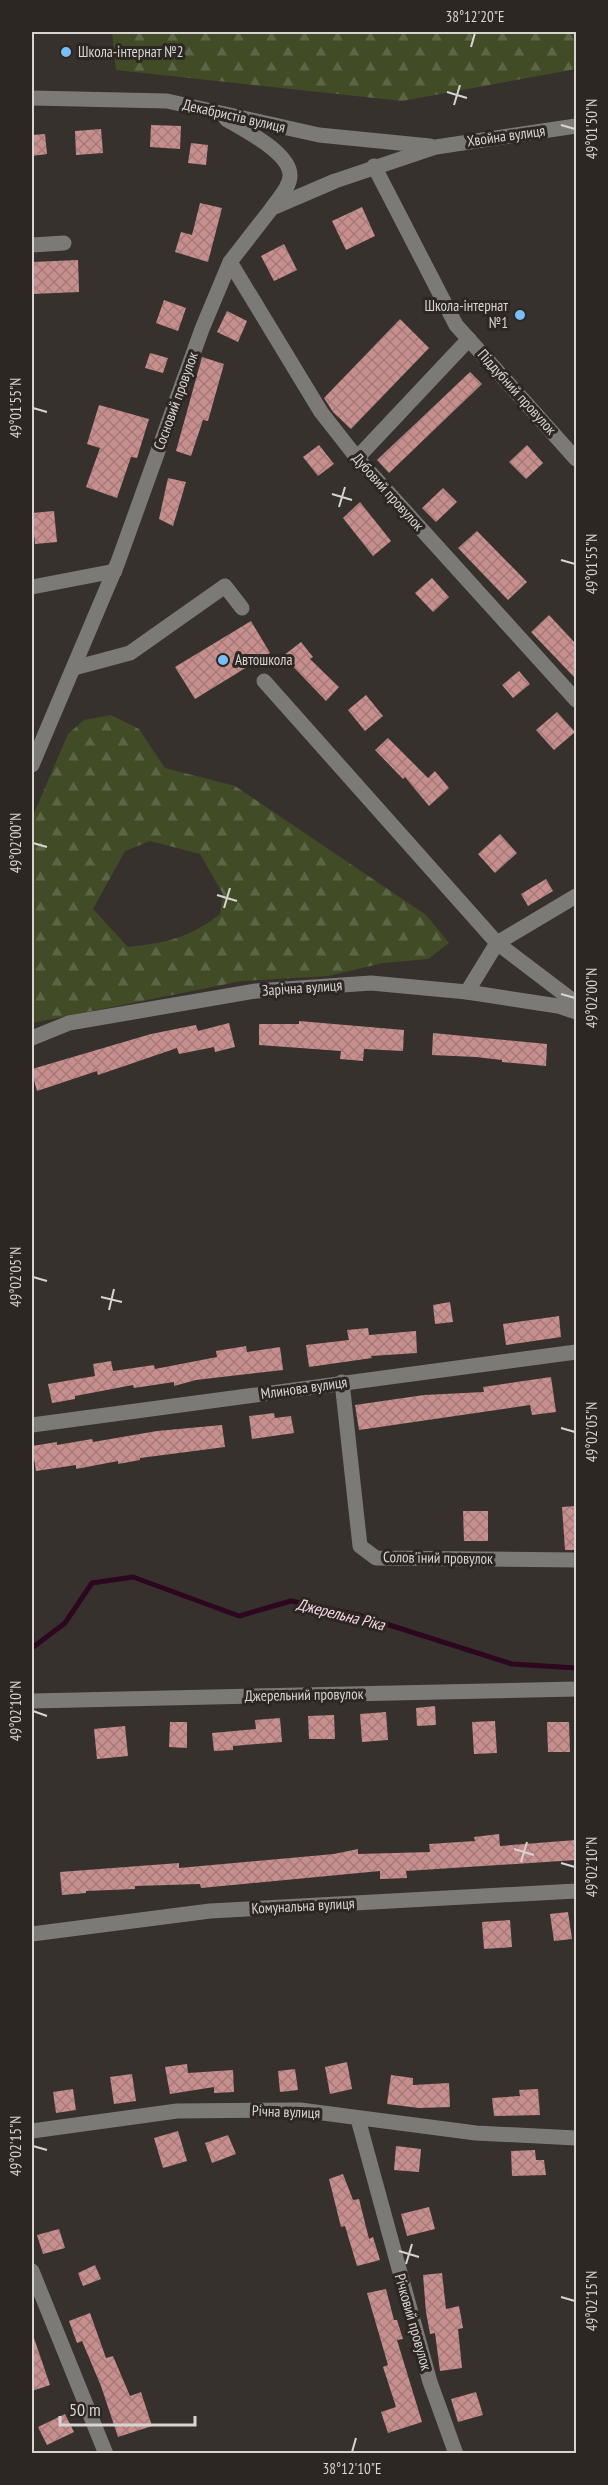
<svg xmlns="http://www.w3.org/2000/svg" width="608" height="2485" font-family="'PT Sans Narrow',sans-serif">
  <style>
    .forest { fill: url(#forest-firs); fill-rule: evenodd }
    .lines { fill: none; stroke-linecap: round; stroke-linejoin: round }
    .stream { stroke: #2d071f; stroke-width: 5 }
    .building { fill: url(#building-cross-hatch) }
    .minor { stroke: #7b7a77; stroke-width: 15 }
    .ticks { fill: none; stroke: #d8d4d2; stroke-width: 2 }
    .poi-dot { fill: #78bff7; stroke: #2d2723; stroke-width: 2 }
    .labels { text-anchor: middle; stroke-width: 6; stroke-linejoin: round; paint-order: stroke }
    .poi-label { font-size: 15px; fill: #d8d4d2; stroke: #2d2723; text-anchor: start }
    .street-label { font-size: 15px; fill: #d8d4d2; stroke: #2d2723 }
    .water-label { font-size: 16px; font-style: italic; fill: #f7d9e8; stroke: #2d2723 }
    .neatline { fill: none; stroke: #d8d4d2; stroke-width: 2 }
    .ticks-label { font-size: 15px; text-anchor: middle; fill: #d8d4d2 }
  </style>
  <defs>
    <pattern id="forest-firs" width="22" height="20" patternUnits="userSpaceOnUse" patternTransform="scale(1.5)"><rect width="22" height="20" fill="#414c27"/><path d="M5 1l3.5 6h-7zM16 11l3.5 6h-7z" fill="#5c6545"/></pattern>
    <pattern id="building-cross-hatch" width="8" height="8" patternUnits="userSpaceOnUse" patternTransform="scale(1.5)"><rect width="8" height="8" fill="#c68e8c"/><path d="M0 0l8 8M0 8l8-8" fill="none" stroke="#a57a79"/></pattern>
  </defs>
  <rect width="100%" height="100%" fill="#37312d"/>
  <g class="forest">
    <polygon points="112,32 576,32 576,69 402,101 116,70"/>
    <path d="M111,715L139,729L165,768L235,786L426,915L449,943L428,959L383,963L328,976L242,981L32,1023V818L68,734L84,720ZM150,841L200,854L223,894L220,914C190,938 165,943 128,947L93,909L125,851Z"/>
  </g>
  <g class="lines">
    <polyline class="stream" points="32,1648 65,1623 92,1583 133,1577 239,1616 291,1601 358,1615 512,1664 576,1668"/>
  </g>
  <g class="building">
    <polygon points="151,125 181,126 180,149 150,147"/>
    <polygon points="101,129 103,153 76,155 75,131"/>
    <polygon points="45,134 47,154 32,156 32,135"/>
    <polygon points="191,143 208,145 206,165 188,163"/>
    <polygon points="200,203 222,208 208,262 175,252 181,232 192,235"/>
    <polygon points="362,207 375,236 346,250 332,221"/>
    <polygon points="284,244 297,270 274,281 261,256"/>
    <polygon points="78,260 79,292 32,294 32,262"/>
    <polygon points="164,300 186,308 178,331 156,323"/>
    <polygon points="227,311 247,321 238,342 217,332"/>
    <polygon points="400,319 429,348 351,429 333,412 324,398"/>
    <polygon points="150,353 168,358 163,373 145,368"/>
    <polygon points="202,357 224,364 208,421 203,420 191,456 176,451"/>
    <polygon points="470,372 482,384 389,473 377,460"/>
    <polygon points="99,405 149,419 137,458 131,457 117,498 86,487 100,448 87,444"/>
    <polygon points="319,445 334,464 318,476 303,457"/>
    <polygon points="527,445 543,463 526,479 509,462"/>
    <polygon points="168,478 186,482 173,526 159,519"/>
    <polygon points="443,488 457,502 436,522 422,508"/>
    <polygon points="360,502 391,541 373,556 343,518"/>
    <polygon points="54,511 57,542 35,544 32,513"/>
    <polygon points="477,531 527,582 508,600 458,548"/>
    <polygon points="432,578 449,597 433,612 415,593"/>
    <polygon points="549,615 576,644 576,679 531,632"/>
    <polygon points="251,621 270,653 195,699 175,667"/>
    <polygon points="301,642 313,657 310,659 339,687 326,701 283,656"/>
    <polygon points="519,671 530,684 513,698 502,685"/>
    <polygon points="366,695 383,716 365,731 348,710"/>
    <polygon points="557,712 575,732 554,750 536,730"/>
    <polygon points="388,738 428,778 435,771 449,788 429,806 405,777 403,779 375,750"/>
    <polygon points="500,834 517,853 495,873 478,854"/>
    <polygon points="546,879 553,891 528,906 521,894"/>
    <polygon points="299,1021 404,1030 403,1051 364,1049 363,1061 340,1059 341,1051 259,1045 259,1024 299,1024"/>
    <polygon points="229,1023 235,1047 215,1052 214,1047 179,1054 177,1048 98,1075 97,1071 37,1091 32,1073 32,1069 151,1034 196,1025 198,1031"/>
    <polygon points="433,1033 547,1044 546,1066 502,1062 502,1060 476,1057 432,1055"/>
    <polygon points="450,1302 453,1322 435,1324 433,1305"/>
    <polygon points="559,1316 561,1337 506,1345 503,1324"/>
    <polygon points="368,1328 369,1335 416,1331 417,1353 371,1356 372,1358 309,1367 306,1345 349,1340 347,1330"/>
    <polygon points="246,1346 247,1352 280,1347 283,1370 196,1380 174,1386 174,1382 134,1388 133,1385 75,1396 75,1399 52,1403 48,1384 95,1376 93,1364 111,1361 113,1371 154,1365 155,1369 217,1357 216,1351"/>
    <polygon points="551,1377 556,1412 532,1415 530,1405 359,1430 355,1405 424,1395 484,1392 483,1387"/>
    <polygon points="274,1413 275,1418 291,1416 294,1433 252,1439 249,1416"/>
    <polygon points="222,1425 225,1447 140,1458 140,1460 118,1464 118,1461 76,1469 76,1465 36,1471 32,1446 57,1442 57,1445 92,1439 93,1442 157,1431"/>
    <polygon points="576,1506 576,1550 565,1550 562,1507"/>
    <polygon points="463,1511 488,1511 488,1541 464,1541"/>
    <polygon points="435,1706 436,1725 417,1726 416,1708"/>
    <polygon points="386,1712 388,1740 362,1742 360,1714"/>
    <polygon points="334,1715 335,1739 309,1739 308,1716"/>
    <polygon points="280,1718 282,1742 233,1746 233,1750 214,1751 212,1733 256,1729 255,1720"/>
    <polygon points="495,1721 497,1753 474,1754 472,1722"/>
    <polygon points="170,1722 187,1722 187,1748 169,1747"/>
    <polygon points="547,1722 569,1722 570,1752 548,1752"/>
    <polygon points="125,1726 128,1756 97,1759 94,1729"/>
    <polygon points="499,1834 500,1846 576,1840 576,1860 406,1871 407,1878 380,1879 380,1871 201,1888 200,1884 135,1886 135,1889 86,1891 86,1893 62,1895 60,1872 179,1863 179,1868 334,1854 358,1849 358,1854 430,1852 429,1844 475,1841 474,1837"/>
    <polygon points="568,1912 572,1939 554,1941 550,1914"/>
    <polygon points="510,1920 512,1947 484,1949 482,1922"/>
    <polygon points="347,2062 352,2089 330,2094 325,2067"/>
    <polygon points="187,2064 188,2073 233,2070 234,2092 214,2093 214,2087 170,2094 165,2067"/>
    <polygon points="295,2069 298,2090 280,2092 278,2071"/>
    <polygon points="132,2074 136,2101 114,2104 110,2077"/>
    <polygon points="391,2075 413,2078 413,2085 449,2083 450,2107 419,2108 387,2104"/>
    <polygon points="73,2089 76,2110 56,2113 53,2092"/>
    <polygon points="538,2089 540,2115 494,2116 492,2098 520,2096 519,2090"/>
    <polygon points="178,2131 187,2161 163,2168 154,2138"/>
    <polygon points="228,2135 236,2154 212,2163 205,2143"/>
    <polygon points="396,2146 421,2149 419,2172 394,2170"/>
    <polygon points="535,2150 536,2160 544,2160 546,2175 512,2176 511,2151"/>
    <polygon points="343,2174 353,2200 359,2199 369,2239 373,2237 380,2260 357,2266 345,2226 341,2227 329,2179"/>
    <polygon points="429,2207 435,2229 407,2236 401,2214"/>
    <polygon points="59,2229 65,2248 43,2254 37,2235"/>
    <polygon points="95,2265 101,2279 83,2286 78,2273"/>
    <polygon points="442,2273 446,2309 459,2306 463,2328 458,2329 462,2368 440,2371 435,2333 430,2334 426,2312 423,2275"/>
    <polygon points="386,2289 394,2320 397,2320 403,2339 397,2340 422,2422 388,2433 381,2412 396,2407 383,2367 388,2365 367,2293"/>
    <polygon points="90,2313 106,2358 113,2356 130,2396 141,2392 152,2426 118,2437 101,2386 82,2341 77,2343 69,2321"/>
    <polygon points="32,2338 34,2338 50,2385 32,2391"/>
    <polygon points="476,2392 483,2415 458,2422 451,2399"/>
    <polygon points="65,2414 74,2432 47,2445 38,2427"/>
  </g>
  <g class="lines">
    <g class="minor">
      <polyline points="32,98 167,101 319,135 430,146"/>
      <path d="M226,119C244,130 291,153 290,176C290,187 278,199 272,208"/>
      <polyline points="374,166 456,325 576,459"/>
      <polyline points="32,245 64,243"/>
      <polyline points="230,262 321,412 357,458 576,700"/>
      <polyline points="357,458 469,339"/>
      <polyline points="32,587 115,571"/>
      <polyline points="74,668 130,653 225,586 242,608"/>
      <polyline points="264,681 497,943 576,1003"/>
      <polyline points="32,765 118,562 202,329 230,262 272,208 335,181 436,147 576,126"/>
      <polyline points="467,992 497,943 576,896"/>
      <polyline points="32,1038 69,1023 256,991 371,983 467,992 558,1006 576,1012"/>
      <polyline points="342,1382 360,1546 376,1558 576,1560"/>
      <polyline points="32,1425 576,1352"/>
      <polyline points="32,1701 576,1689"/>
      <polyline points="32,1934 210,1911 576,1891"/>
      <polyline points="358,2119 430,2382 456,2454"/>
      <polyline points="32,2131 177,2111 300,2110 476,2133 576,2138"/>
      <polyline points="32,2271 106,2454"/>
    </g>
  </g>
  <path class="ticks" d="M471,47L475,33M447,92L467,98M454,105L460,85M561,125L575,129M33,408L47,412M332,494L352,500M339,507L345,487M561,560L575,564M33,843L47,847M217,895L237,901M224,908L230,888M561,994L575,998M33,1277L47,1281M101,1297L122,1302M109,1310L114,1289M561,1428L575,1432M33,1711L47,1716M514,1849L534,1855M521,1862L527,1842M561,1863L575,1867M33,2146L47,2150M399,2251L419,2257M406,2264L412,2244M561,2297L575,2301M352,2452L356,2438"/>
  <g class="poi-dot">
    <circle cx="66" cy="52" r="6"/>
    <circle cx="520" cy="315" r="6"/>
    <circle cx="223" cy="660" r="6"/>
  </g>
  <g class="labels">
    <g class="poi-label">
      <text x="78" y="57">Школа-інтернат №2</text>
      <text x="508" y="311" text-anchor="end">Школа-інтернат<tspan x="508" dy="17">№1</tspan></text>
      <text x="235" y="665">Автошкола</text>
    </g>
    <g class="street-label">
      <text transform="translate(234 116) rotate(13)" y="5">Декабристів вулиця</text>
      <text transform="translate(506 136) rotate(-8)" y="5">Хвойна вулиця</text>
      <text transform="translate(517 392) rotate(48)" y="5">Піддубний провулок</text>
      <text transform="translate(176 401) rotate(-70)" y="5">Сосновий провулок</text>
      <text transform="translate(388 492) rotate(48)" y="5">Дубовий провулок</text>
      <text transform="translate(302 988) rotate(-4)" y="5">Зарічна вулиця</text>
      <text transform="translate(304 1388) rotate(-8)" y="5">Млинова вулиця</text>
      <text transform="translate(438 1558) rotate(1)" y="5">Солов'їний провулок</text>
      <text transform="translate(304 1695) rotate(-1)" y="5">Джерельний провулок</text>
      <text transform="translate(303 1906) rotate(-3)" y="5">Комунальна вулиця</text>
      <text transform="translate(286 2112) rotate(2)" y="5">Річна вулиця</text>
      <text transform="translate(413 2322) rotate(74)" y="5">Річковий провулок</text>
    </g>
    <g class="water-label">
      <text transform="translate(341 1614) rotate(14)" y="6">Джерельна Ріка</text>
    </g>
  </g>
  <rect width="608" height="2485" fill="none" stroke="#2d2723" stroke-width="66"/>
  <path d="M60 2416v9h135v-9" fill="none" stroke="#d8d4d2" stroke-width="3"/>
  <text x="69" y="2416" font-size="18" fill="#d8d4d2" stroke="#2d2723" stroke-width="4.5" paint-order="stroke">50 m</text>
  <rect x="33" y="33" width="542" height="2419" class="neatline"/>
  <g class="ticks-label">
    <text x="475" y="22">38°12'20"E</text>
    <text transform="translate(592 129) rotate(-90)" y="5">49°01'50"N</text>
    <text transform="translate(16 408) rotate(-90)" y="5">49°01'55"N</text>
    <text transform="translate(592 564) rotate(-90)" y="5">49°01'55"N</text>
    <text transform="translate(16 843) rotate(-90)" y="5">49°02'00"N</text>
    <text transform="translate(592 998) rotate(-90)" y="5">49°02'00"N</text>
    <text transform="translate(16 1277) rotate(-90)" y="5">49°02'05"N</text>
    <text transform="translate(592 1432) rotate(-90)" y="5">49°02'05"N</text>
    <text transform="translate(16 1711) rotate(-90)" y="5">49°02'10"N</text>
    <text transform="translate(592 1867) rotate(-90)" y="5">49°02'10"N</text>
    <text transform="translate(16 2146) rotate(-90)" y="5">49°02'15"N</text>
    <text transform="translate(592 2301) rotate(-90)" y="5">49°02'15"N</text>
    <text x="352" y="2474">38°12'10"E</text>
  </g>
</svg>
